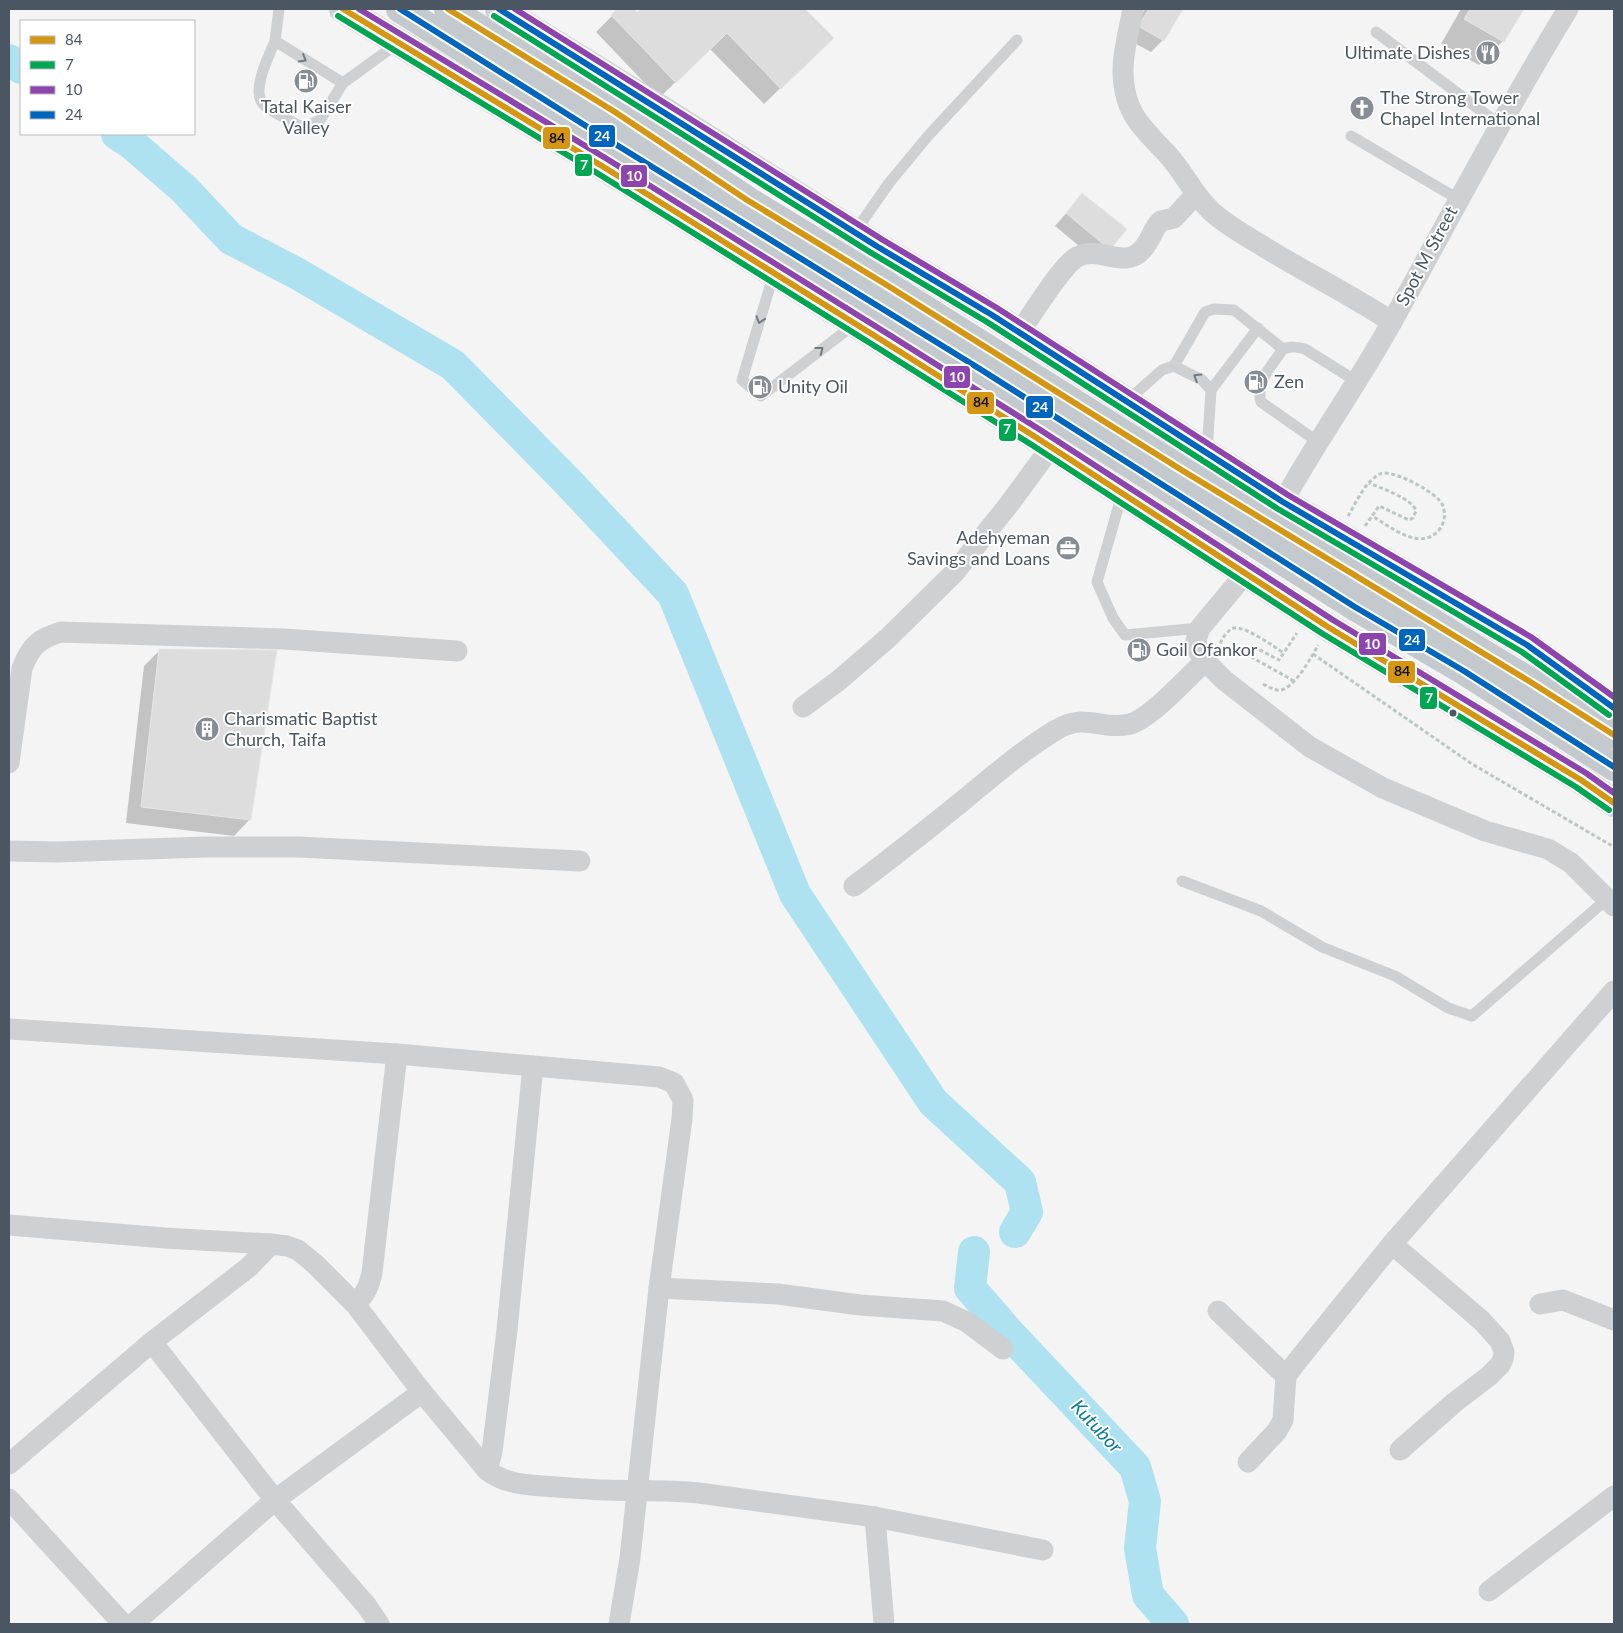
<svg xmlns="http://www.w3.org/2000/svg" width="1623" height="1633" font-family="Lato,sans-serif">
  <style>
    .shadow { fill: #0003 }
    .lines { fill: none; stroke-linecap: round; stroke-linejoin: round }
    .river { stroke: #aee2f0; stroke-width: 32 }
    .building { fill: #ddddde; stroke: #e5e6e7 }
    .path { stroke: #bcc7c4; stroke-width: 3; stroke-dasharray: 4 2.5; stroke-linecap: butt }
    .service { stroke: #ced0d2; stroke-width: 11 }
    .minor { stroke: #ced0d2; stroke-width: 21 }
    .secondary { stroke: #ced0d4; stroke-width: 28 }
    .trunk { stroke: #c4c9cd; stroke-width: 28 }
    .bus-1-casing { stroke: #fff; stroke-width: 10 }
    .bus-2-casing { stroke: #fff; stroke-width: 10 }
    .bus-3-casing { stroke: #fff; stroke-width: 10 }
    .bus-4-casing { stroke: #fff; stroke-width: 10 }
    .bus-1 { stroke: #d49613; stroke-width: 6 }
    .bus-2 { stroke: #00a651; stroke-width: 6 }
    .bus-3 { stroke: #8e44ad; stroke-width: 6 }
    .bus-4 { stroke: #0065bd; stroke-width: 6 }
    .oneway { stroke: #727b83 }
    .bus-dot { fill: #4a5661; stroke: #fff; stroke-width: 2 }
    .labels { text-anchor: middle; stroke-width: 4; stroke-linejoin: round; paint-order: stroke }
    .poi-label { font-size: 18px; fill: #4a5661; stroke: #fff; text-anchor: start }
    .street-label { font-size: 18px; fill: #4a5661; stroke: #fff }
    .water-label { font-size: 19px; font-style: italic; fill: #0c7c9b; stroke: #fff }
    .line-badge { stroke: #fff; stroke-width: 2 }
    .badge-label { font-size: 14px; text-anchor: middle; font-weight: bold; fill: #fff }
    .pale-badge-label { font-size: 14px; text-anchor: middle; font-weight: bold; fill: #111 }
  </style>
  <rect width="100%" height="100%" fill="#f4f4f4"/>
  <g class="shadow">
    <polygon points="619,9 633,9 637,14 642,9 803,9 832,38 764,104 710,49 659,98 596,32"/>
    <polygon points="1145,9 1182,9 1163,40 1151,52 1127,39"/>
    <polygon points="1461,9 1522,9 1503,41 1479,65 1441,44"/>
    <polygon points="1082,195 1125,229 1097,261 1055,226"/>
    <polygon points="160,650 250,819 234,836 126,823 144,666"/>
  </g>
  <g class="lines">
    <g class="river">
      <polyline points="9,60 21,68"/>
      <polyline points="117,134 132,144 184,189 231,239 298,274 453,365 568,482 673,594 795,894 933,1102 1020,1182 1027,1212 1015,1232"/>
      <polyline points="974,1252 970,1288 1008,1332 1135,1467 1145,1501 1140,1548 1148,1595 1173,1624"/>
    </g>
  </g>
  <g class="building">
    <polygon points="617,9 634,9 637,12 641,9 805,9 834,38 781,89 727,33 676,83 611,15"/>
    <polygon points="1149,9 1183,9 1164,41 1138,26"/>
    <polygon points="1470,9 1524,9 1504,42 1464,19"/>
    <polygon points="1082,193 1127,229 1110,250 1066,213"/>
    <polygon points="159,649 277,650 251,820 141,807"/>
  </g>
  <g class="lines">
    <g class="path">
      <path d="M1348,516C1356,503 1365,481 1380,474C1392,468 1437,493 1442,504C1446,512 1445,523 1439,530C1420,552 1391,527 1372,516"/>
      <path d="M1365,526L1379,506L1409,520L1413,518L1416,511C1413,499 1381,488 1369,483"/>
      <path d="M1220,650C1220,643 1221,640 1225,635C1228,632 1230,629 1234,628C1246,626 1274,647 1284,653"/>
      <polyline points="1313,654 1472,764 1614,847"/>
      <polyline points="1294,681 1253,658 1250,653 1253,649 1256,648 1279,660 1297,633"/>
      <path d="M1263,684C1269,687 1275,691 1281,690C1294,688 1312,657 1318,645"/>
    </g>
    <g class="service">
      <polyline points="279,9 275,41 343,83 398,43"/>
      <polyline points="1376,32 1500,125"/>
      <path d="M275,41C269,56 251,90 263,104C269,111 293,122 303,128L320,120L343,83"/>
      <polyline points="1351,136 1458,199"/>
      <polyline points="855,232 889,183 928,136 1017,40"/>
      <polyline points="774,273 742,380 761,396 855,324"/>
      <polyline points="1174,366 1205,312 1214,309 1234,310 1283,349"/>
      <polyline points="1211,390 1258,328"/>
      <polyline points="1127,401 1162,370 1174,366 1202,380 1211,390 1207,453"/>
      <path d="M1318,442L1261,402C1255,381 1272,366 1283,349C1291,346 1297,347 1305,349L1356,381"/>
      <polyline points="1122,494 1097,582 1113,618 1125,635 1200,628"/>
      <polyline points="1182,881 1261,911 1322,947 1395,976 1448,1008 1472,1016 1607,899"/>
    </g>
    <g class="minor">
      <path d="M1133,9C1128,36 1119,64 1125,91C1130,120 1151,136 1169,156C1184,173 1194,195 1211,211C1225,224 1244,235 1261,245C1304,272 1350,294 1392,322"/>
      <path d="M1019,333C1032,315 1061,266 1077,257C1099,245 1124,270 1142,250C1149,243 1152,232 1158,224L1161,221L1174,218L1196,194"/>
      <path d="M1283,502C1317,440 1359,382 1393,320C1451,216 1506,110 1568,9"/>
      <polyline points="1245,574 1200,628 1196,640 1197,648 1202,658 1224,680 1310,747 1383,788 1485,831 1548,849 1571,863 1614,906"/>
      <polyline points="803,707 838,681 888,638 955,572 1010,503 1051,447"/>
      <path d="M9,763L22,668C31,646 38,639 61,632L284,639L457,651"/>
      <polyline points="9,851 57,852 206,847 299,847 580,861"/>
      <path d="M854,886C892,858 928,829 965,799C994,775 1023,750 1056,730C1084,712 1103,731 1130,724C1150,719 1188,677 1205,661"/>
      <polyline points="9,1029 397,1054 659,1077 674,1083 683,1100 682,1119 659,1288 630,1558 619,1624"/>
      <path d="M9,1225L165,1238L271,1244L287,1246L298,1250L315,1264L355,1304L422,1392L487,1470C507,1486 532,1485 557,1487C573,1488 590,1490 607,1490C638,1491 668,1490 699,1493L875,1517L1043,1550"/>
      <polyline points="1392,1244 1481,1320 1500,1341 1504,1352 1503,1359 1500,1365 1489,1376 1455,1402 1400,1450"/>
      <polyline points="659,1288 778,1294 860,1305 943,1311 967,1322 1003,1349"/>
      <path d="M355,1304C366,1294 369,1286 372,1273L397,1054"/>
      <polyline points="1540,1304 1563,1300 1614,1320"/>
      <polyline points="1218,1311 1286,1376"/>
      <polyline points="152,1342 275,1500 366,1605 379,1624"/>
      <polyline points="1248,1462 1277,1431 1283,1420 1286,1376 1294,1365 1392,1244 1614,991"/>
      <polyline points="9,1464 152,1342 249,1267 271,1244"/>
      <polyline points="487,1470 492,1452 507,1330 533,1066"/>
      <polyline points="9,1499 123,1624"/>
      <polyline points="875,1517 884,1624"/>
      <polyline points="1489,1591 1614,1496"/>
      <polyline points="133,1624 275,1500 422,1392"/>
    </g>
    <g class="secondary">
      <polyline points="343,9 602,166 883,341 1037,438 1328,627 1581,780 1614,803"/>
      <polyline points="499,9 670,115 878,247 992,315 1283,502 1527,645 1614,708"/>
    </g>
    <g class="trunk">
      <polyline points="400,9 594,131 980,369 1355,607 1464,671 1614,767"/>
      <polyline points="448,9 615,112 747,200 885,284 1180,469 1529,681 1614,735"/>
    </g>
    <defs>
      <g id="bus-1">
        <polyline points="343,9 602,166 883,341 1037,438 1328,627 1581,780 1614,803"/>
        <polyline points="448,9 615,112 747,200 885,284 1180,469 1529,681 1614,735"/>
      </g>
      <g id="bus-2">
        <polyline points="338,16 597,173 878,348 1032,445 1323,634 1576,787 1609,810"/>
        <polyline points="494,16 873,254 987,322 1278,509 1522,652 1609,715"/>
      </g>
      <g id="bus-3">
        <polyline points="359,9 607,159 888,334 1042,431 1333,620 1586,773 1614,793"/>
        <polyline points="515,9 883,240 997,308 1288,495 1531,637 1614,697"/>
      </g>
      <g id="bus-4">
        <polyline points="400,9 594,131 980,369 1355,607 1464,671 1614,767"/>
        <polyline points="499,9 878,247 992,315 1283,502 1527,645 1614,708"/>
      </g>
    </defs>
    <use href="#bus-1" class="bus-1-casing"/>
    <use href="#bus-2" class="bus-2-casing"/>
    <use href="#bus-3" class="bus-3-casing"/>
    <use href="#bus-4" class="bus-4-casing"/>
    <use href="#bus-1" class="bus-1"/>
    <use href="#bus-2" class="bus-2"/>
    <use href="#bus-3" class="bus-3"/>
    <use href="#bus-4" class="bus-4"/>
  </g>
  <defs><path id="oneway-chevron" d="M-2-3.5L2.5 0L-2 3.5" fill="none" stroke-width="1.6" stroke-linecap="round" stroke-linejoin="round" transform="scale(1.25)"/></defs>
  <g class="oneway">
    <use href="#oneway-chevron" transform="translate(303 59) rotate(31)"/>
    <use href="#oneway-chevron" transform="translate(760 320) rotate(107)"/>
    <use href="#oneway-chevron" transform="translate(820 350) rotate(-38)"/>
    <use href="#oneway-chevron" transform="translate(1197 377) rotate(-148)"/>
  </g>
  <defs>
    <symbol id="restaurant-disc" viewBox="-11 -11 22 22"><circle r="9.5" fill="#868d94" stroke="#fff"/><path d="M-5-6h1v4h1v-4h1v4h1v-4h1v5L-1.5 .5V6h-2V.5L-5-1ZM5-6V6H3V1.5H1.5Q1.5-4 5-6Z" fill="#fff"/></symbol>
    <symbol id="fuel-disc" viewBox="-11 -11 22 22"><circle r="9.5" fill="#868d94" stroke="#fff"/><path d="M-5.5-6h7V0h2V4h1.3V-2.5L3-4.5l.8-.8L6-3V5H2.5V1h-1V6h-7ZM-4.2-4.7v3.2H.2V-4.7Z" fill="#fff"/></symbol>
    <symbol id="church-disc" viewBox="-11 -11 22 22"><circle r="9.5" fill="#868d94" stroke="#fff"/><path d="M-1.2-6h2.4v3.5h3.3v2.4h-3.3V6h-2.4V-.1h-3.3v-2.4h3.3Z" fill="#fff"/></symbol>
    <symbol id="office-disc" viewBox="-11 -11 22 22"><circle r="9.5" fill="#868d94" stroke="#fff"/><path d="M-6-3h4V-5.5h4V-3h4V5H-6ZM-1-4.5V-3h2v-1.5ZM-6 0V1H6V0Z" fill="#fff"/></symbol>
    <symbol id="building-disc" viewBox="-11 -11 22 22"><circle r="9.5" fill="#868d94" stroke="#fff"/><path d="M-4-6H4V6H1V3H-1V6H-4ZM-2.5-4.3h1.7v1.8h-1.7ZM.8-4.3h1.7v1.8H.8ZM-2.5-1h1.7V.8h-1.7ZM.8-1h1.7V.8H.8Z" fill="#fff"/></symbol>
  </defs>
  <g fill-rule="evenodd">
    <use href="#restaurant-disc" x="1474" y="39" width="28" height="28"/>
    <use href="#fuel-disc" x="292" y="67" width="28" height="28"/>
    <use href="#church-disc" x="1348" y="94" width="28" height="28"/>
    <use href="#fuel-disc" x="1242" y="368" width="28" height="28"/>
    <use href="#fuel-disc" x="746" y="373" width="28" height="28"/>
    <use href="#office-disc" x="1054" y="534" width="28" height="28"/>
    <use href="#fuel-disc" x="1125" y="636" width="28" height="28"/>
    <use href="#building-disc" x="193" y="715" width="28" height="28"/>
  </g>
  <circle class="bus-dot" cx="1453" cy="713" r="4.5"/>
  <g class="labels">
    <g class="poi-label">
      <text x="1470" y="59" text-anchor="end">Ultimate Dishes</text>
      <text x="1380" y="104">The Strong Tower<tspan x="1380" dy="21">Chapel International</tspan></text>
      <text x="306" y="113" text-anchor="middle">Tatal Kaiser<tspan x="306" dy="21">Valley</tspan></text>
      <text x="1274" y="388">Zen</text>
      <text x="778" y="393">Unity Oil</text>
      <text x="1050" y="544" text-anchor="end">Adehyeman<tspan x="1050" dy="21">Savings and Loans</tspan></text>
      <text x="1156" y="656">Goil Ofankor</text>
      <text x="224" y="725">Charismatic Baptist<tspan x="224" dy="21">Church, Taifa</tspan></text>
    </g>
    <g class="street-label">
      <text transform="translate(1427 256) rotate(-62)" y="6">Spot M Street</text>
    </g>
    <g class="water-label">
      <text transform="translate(1097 1426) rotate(47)" y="7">Kutubor</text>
    </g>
  </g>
  <g class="line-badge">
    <rect x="588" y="124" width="28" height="24" rx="5" fill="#0065bd"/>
    <rect x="542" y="126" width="29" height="24" rx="5" fill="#d49613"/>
    <rect x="574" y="153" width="19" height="24" rx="5" fill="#00a651"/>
    <rect x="620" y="164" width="28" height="24" rx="5" fill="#8e44ad"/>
    <rect x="943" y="365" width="28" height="24" rx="5" fill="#8e44ad"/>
    <rect x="966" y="391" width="29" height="24" rx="5" fill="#d49613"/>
    <rect x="1025" y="395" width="29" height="24" rx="5" fill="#0065bd"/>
    <rect x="998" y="418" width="19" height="24" rx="5" fill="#00a651"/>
    <rect x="1398" y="628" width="28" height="24" rx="5" fill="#0065bd"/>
    <rect x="1358" y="632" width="29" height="24" rx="5" fill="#8e44ad"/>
    <rect x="1387" y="660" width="29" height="24" rx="5" fill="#d49613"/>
    <rect x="1419" y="686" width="19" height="24" rx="5" fill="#00a651"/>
  </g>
  <g class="badge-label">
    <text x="602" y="141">24</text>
    <text x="584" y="170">7</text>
    <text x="634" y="181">10</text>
    <text x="957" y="382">10</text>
    <text x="1040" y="412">24</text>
    <text x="1007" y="434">7</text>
    <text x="1412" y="645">24</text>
    <text x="1372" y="649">10</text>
    <text x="1429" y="703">7</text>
  </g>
  <g class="pale-badge-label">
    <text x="557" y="143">84</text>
    <text x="981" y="407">84</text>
    <text x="1402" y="676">84</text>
  </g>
  <rect width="1623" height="1633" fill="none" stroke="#4a5661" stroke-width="20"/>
  <rect x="20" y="20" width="175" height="115" fill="#ffffff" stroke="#b7bbc0"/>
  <rect x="30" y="36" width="25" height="8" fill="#d49613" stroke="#b7bbc0"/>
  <text x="65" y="45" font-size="15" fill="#4a5661">84</text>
  <rect x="30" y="61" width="25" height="8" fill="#00a651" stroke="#b7bbc0"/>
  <text x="65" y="70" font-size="15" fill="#4a5661">7</text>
  <rect x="30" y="86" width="25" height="8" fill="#8e44ad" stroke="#b7bbc0"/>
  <text x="65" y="95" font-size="15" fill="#4a5661">10</text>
  <rect x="30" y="111" width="25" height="8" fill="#0065bd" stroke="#b7bbc0"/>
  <text x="65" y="120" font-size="15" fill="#4a5661">24</text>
</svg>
